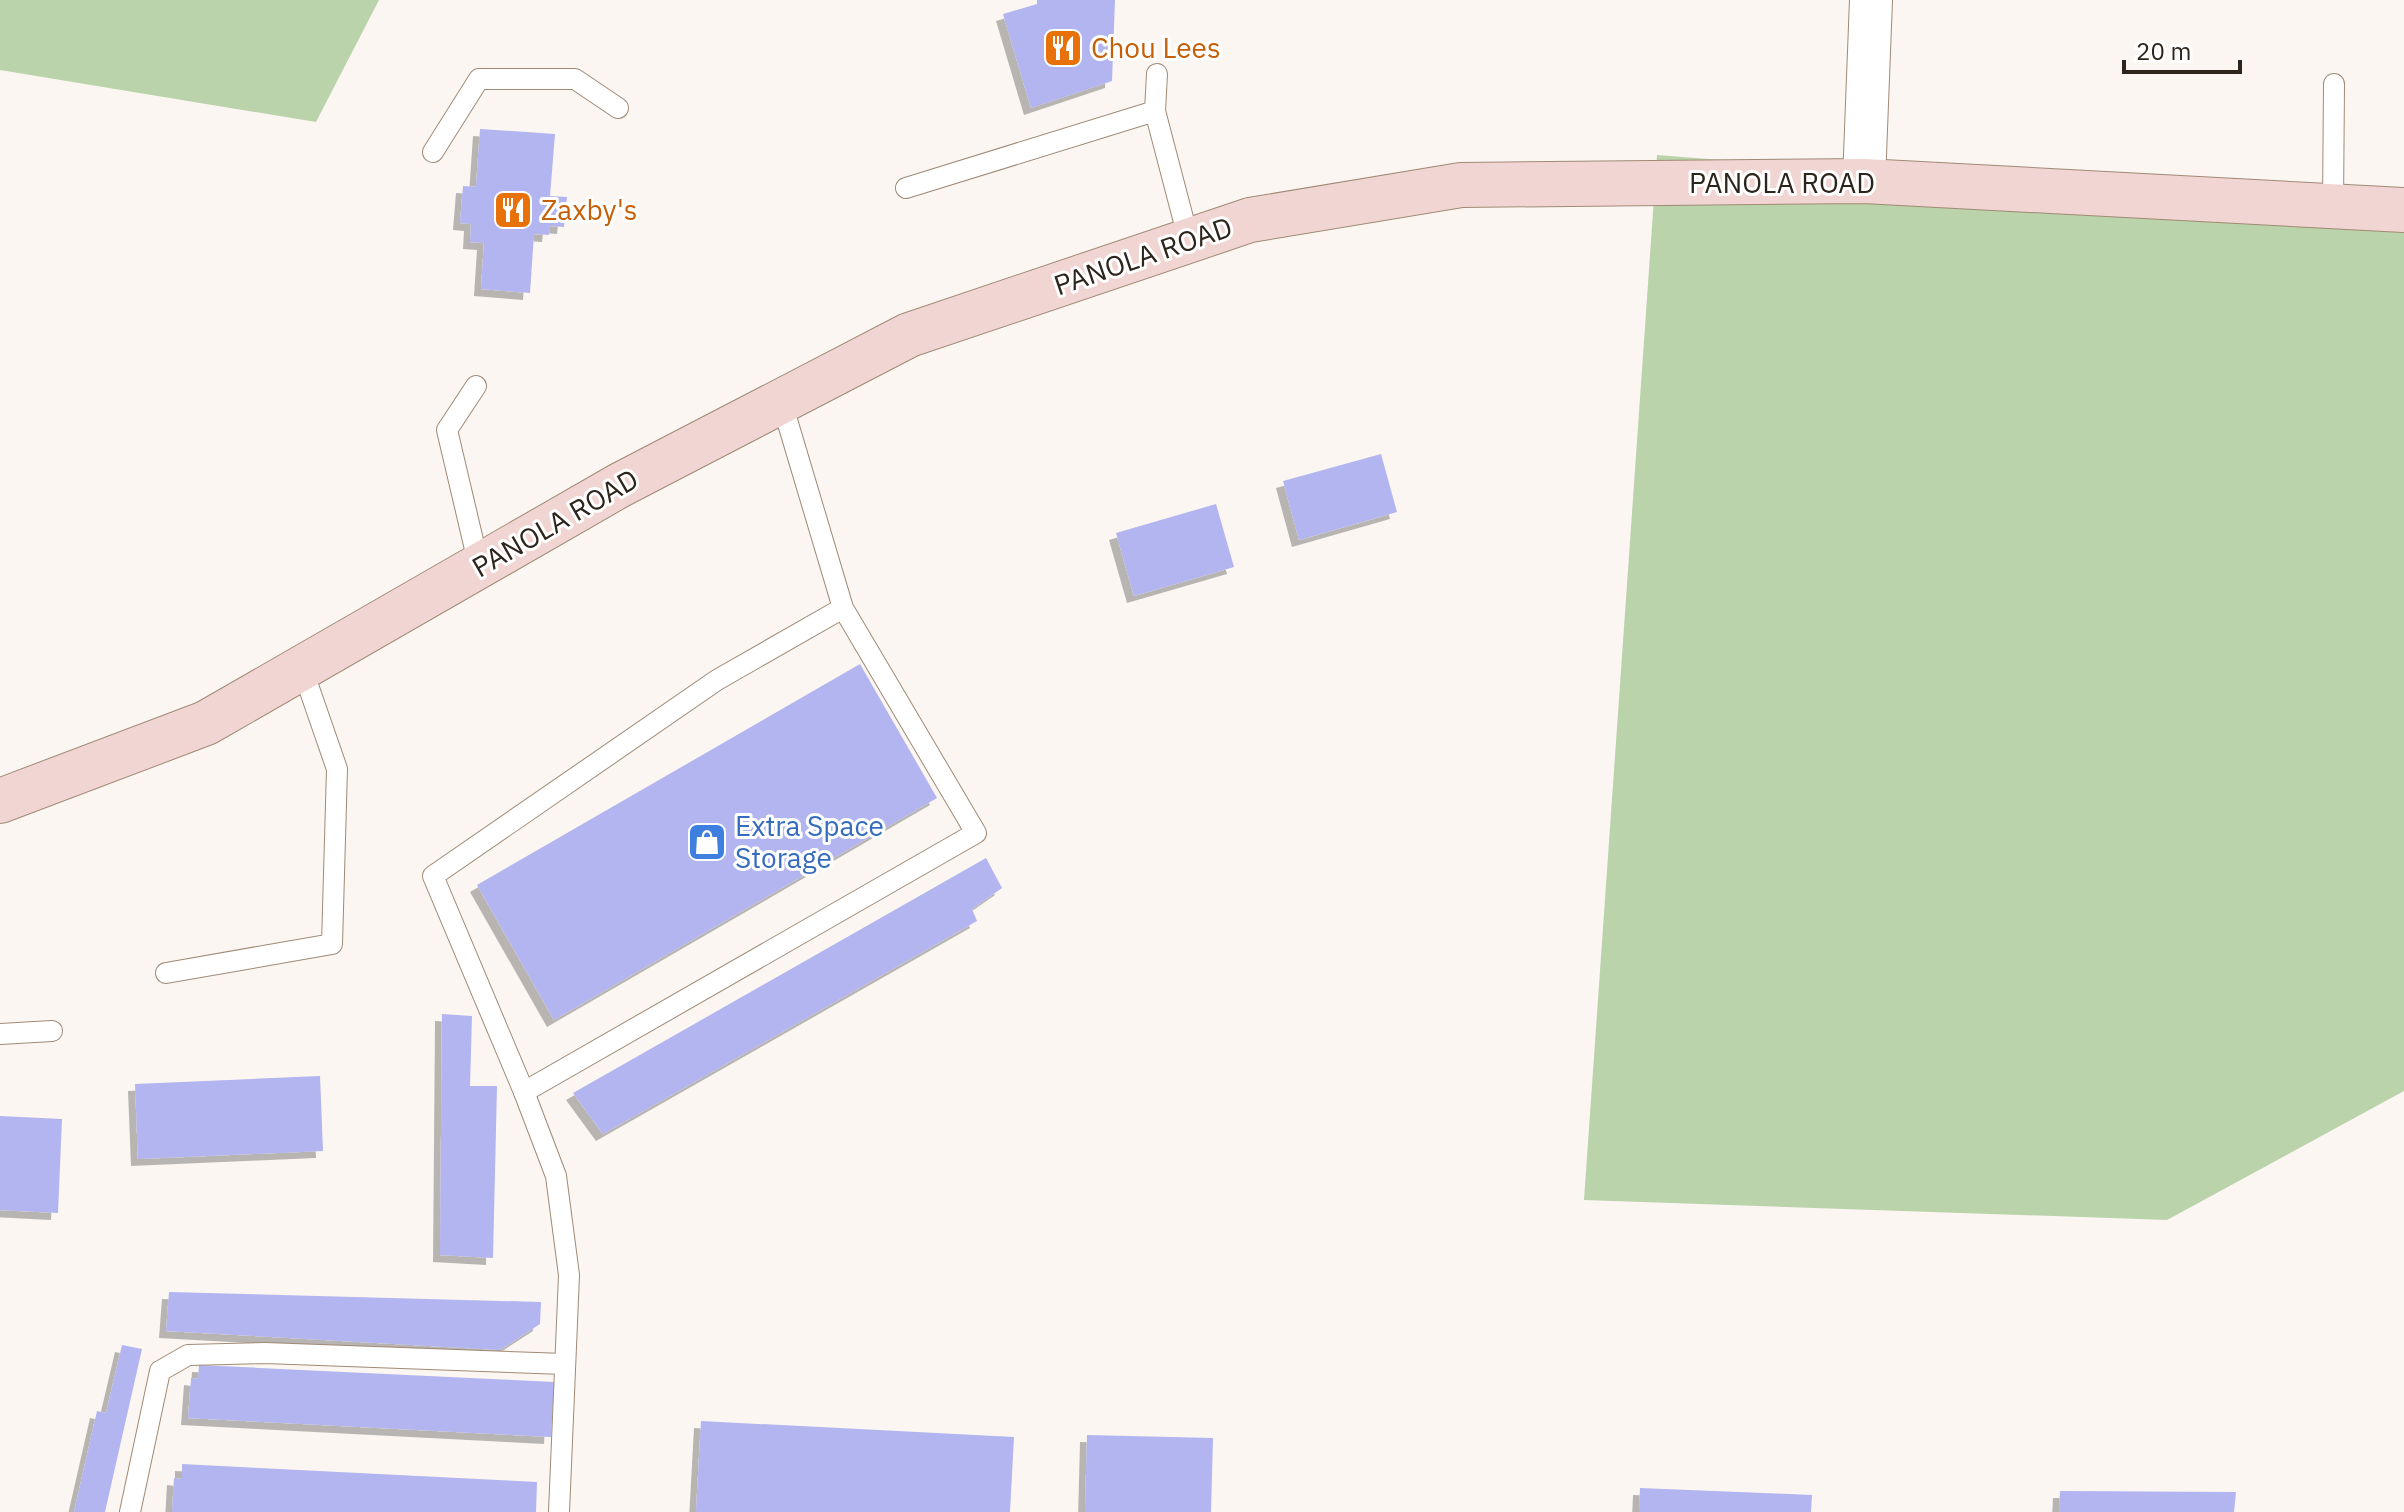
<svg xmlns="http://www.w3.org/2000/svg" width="2404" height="1512" font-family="'IBM Plex Sans',sans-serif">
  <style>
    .green { fill: #bad3aa }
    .building { fill: #b2b5ef; filter: url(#shadow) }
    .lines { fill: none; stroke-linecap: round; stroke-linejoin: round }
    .service-casing { stroke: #a08a75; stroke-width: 22 }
    .minor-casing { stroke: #a08a75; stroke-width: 44 }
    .secondary-casing { stroke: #a08a75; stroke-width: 46 }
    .service { stroke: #fff; stroke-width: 20 }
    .minor { stroke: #fff; stroke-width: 42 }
    .secondary { stroke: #f1d5d2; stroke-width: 44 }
    .labels { text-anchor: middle; stroke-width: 6; stroke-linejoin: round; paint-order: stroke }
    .food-label { font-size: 28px; fill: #c56008; stroke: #fff; text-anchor: start }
    .street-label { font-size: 28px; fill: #2d241b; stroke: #fff }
    .shop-label { font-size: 28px; fill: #366cbe; stroke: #fff; text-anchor: start }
  </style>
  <defs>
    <filter id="shadow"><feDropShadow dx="-7" dy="7" stdDeviation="0" flood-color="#0004"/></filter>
  </defs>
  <rect width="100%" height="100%" fill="#fbf6f2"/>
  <g class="green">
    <polygon points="0,0 379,0 316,122 0,70"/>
    <polygon points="1657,155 2404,212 2404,1091 2167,1220 1584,1200"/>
  </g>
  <g class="building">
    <polygon points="1037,0 1115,0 1112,81 1031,108 1003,14 1037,4"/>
    <polygon points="480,129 555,134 550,196 567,197 564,227 550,226 549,235 534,234 530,293 481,289 484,243 470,242 471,224 460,223 463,186 476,187"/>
    <polygon points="1381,454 1397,512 1299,540 1283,481"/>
    <polygon points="1216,504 1234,567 1134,596 1116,533"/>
    <polygon points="860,664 937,798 554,1020 477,885"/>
    <polygon points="986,858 1002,888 972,909 977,921 603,1134 573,1093"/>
    <polygon points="442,1014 472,1016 470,1086 497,1086 493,1258 440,1255"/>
    <polygon points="320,1076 323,1151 138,1159 135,1084"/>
    <polygon points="0,1116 62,1119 58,1213 0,1210"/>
    <polygon points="169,1292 541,1302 540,1324 500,1350 166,1331"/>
    <polygon points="122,1345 142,1349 105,1512 74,1512 97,1411 106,1413"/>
    <polygon points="199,1365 554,1382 551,1437 188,1418 191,1378 198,1379"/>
    <polygon points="701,1421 1014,1437 1010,1512 696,1512"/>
    <polygon points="1087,1435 1213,1438 1211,1512 1085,1512"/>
    <polygon points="182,1464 537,1482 536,1512 172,1512 174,1478 182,1479"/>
    <polygon points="1640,1488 1812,1495 1811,1512 1639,1512"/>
    <polygon points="2060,1491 2236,1492 2234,1512 2059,1512"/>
  </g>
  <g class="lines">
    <defs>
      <g id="service">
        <polyline points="1155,111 1189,241"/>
        <polyline points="433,152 479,79 575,79 618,108"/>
        <polyline points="906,188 1155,111 1157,74"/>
        <polyline points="2333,206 2334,84"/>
        <polyline points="476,386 447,430 479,566"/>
        <polyline points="781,400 843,608 976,833 524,1092 433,876 717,680 843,608"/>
        <polyline points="166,973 332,944 337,769 302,668"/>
        <polyline points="0,1034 52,1031"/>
        <polyline points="524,1092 556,1176 569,1275 559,1512"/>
        <polyline points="130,1512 160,1371 188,1355 265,1353 565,1364"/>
      </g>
      <polyline id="minor" points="1864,181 1871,0"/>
      <polyline id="secondary" points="0,801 206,723 620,485 909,335 1250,220 1461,185 1864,181 2404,210"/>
    </defs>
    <use href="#service" class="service-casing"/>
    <use href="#minor" class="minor-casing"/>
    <use href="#secondary" class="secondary-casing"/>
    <use href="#service" class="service"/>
    <use href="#minor" class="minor"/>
    <use href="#secondary" class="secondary"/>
  </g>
  <defs>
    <symbol id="restaurant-square" viewBox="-11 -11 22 22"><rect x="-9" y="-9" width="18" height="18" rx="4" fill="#e8710a" stroke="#fff"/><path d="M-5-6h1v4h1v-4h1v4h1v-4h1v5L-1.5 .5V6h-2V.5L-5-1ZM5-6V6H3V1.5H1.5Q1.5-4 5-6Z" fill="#fff"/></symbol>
    <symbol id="shop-square" viewBox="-11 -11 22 22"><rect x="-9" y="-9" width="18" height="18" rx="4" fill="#3f7fe0" stroke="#fff"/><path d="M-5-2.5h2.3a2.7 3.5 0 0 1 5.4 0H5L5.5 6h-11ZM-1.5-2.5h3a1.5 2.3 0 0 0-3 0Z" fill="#fff"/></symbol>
  </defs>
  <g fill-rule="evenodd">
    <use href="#restaurant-square" x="1041" y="26" width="44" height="44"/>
    <use href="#restaurant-square" x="491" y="188" width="44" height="44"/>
    <use href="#shop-square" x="685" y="820" width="44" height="44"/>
  </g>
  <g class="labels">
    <g class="food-label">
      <text x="1091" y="58">Chou Lees</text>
      <text x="541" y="220">Zaxby's</text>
    </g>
    <g class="street-label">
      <text x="1782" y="193">PANOLA ROAD</text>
      <text transform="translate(1143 256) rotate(-19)" y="10">PANOLA ROAD</text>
      <text transform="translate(555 523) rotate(-30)" y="10">PANOLA ROAD</text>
    </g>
    <g class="shop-label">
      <text x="735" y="836">Extra Space<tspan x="735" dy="32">Storage</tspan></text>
    </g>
  </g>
  <path d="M2124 60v12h116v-12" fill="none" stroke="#2d241b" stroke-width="4"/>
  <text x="2136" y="60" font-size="24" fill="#2d241b" stroke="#ffffff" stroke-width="6" paint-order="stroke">20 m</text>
</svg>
